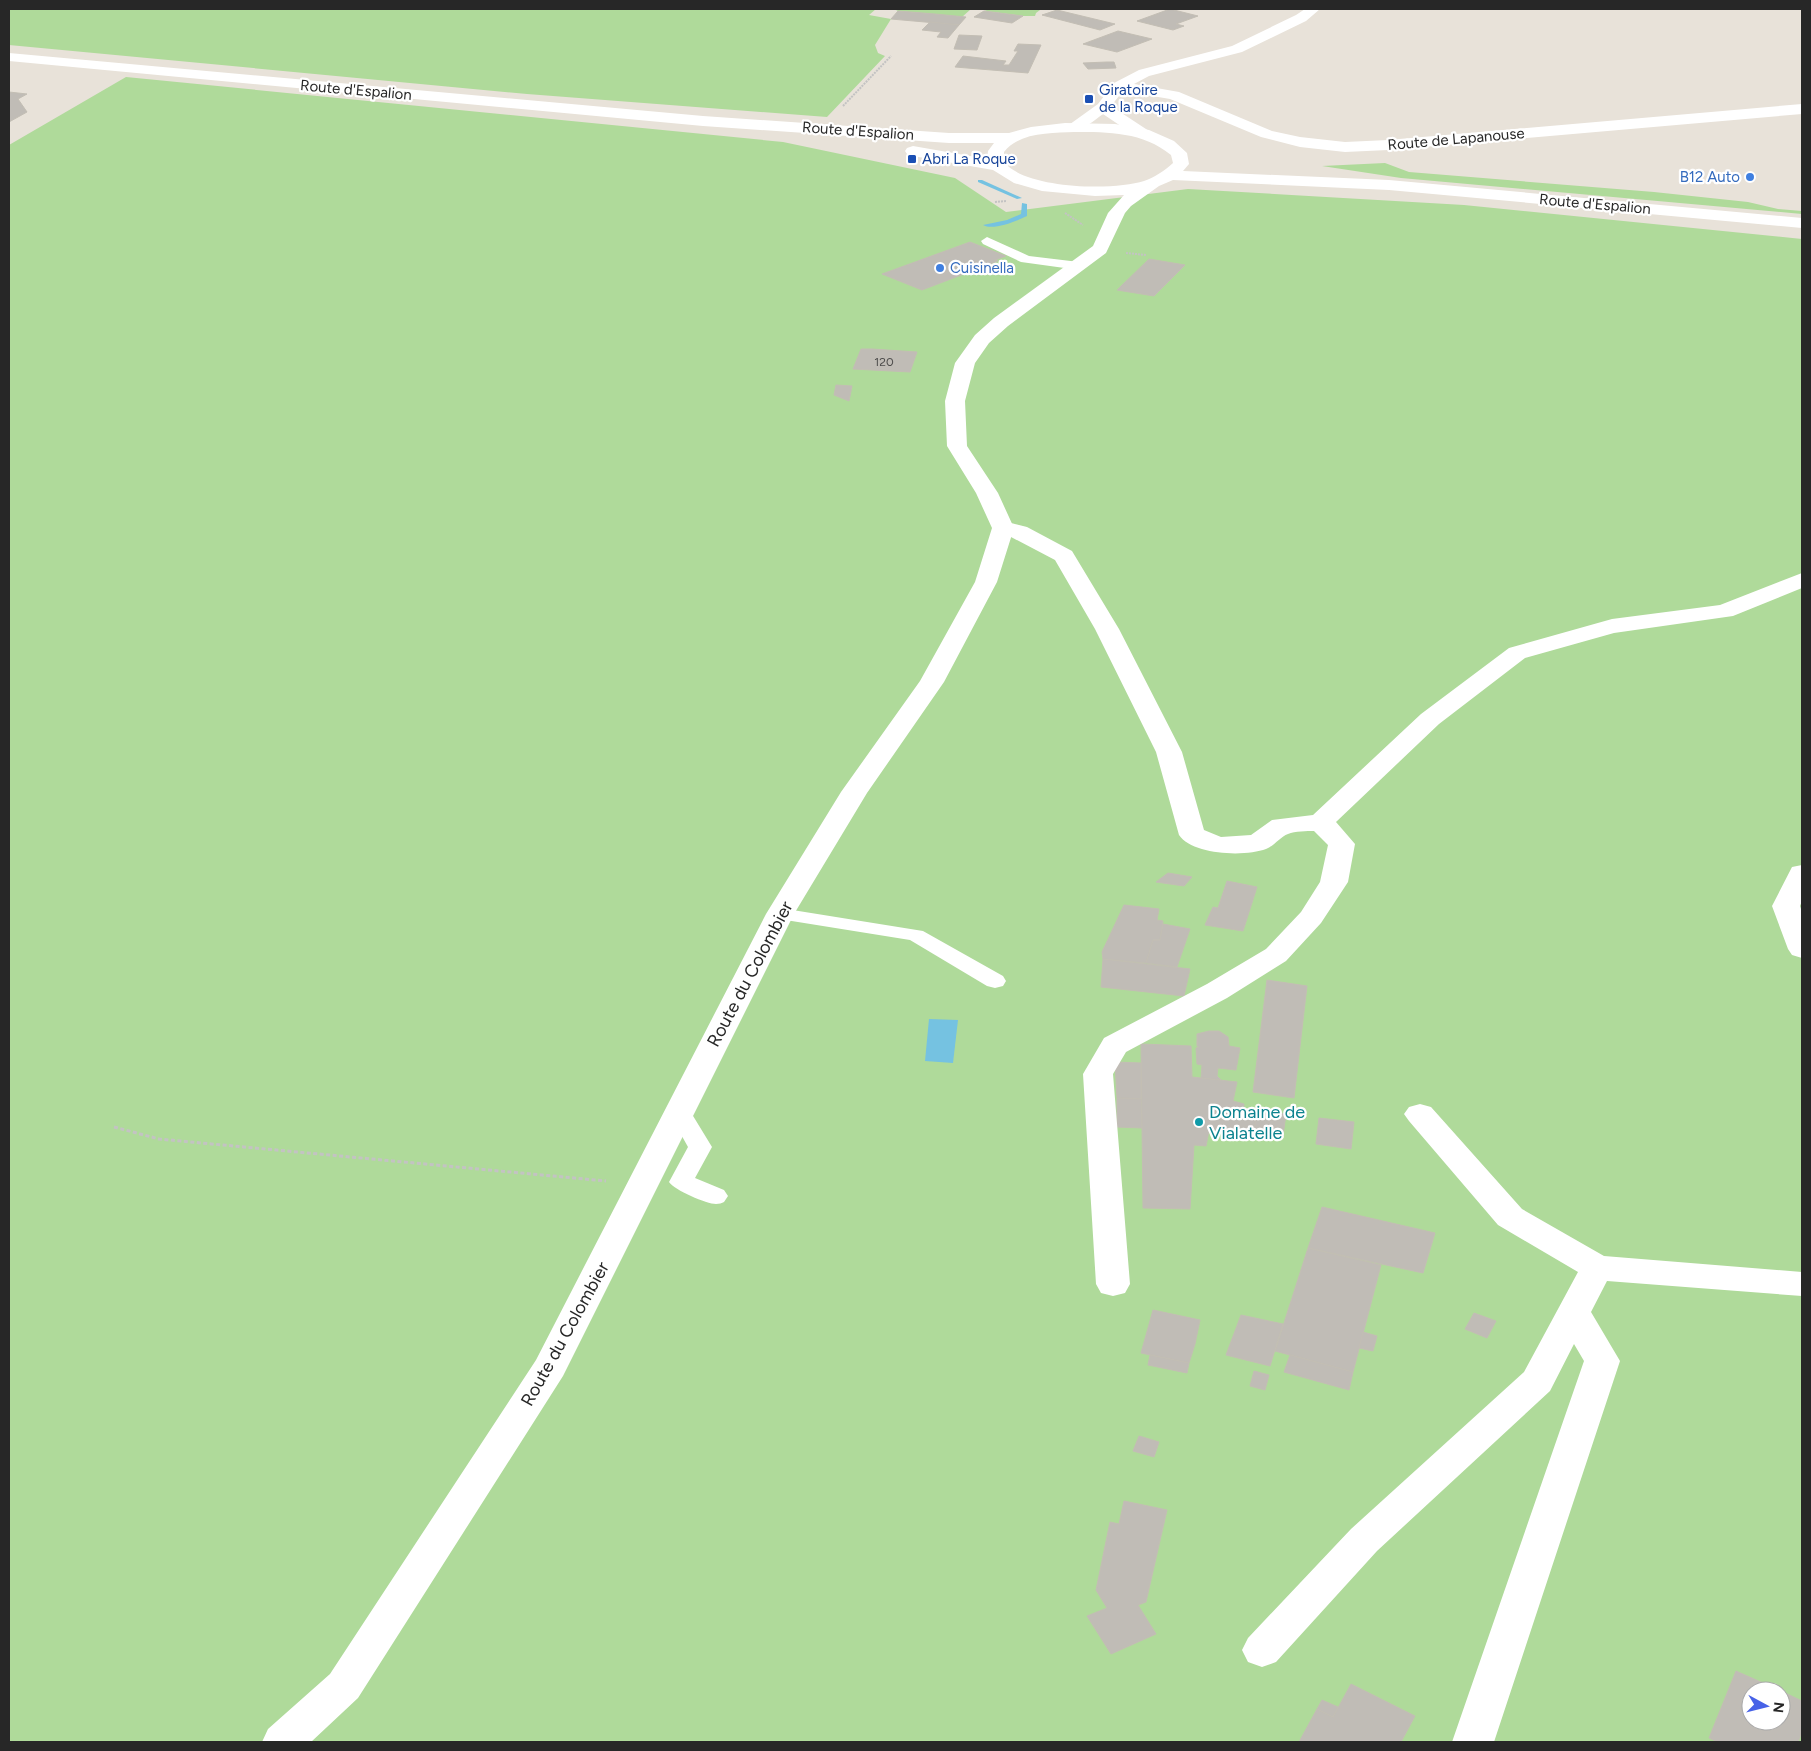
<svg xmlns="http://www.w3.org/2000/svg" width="1811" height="1751" font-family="Figtree,sans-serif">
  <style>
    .green { fill: #afda9a; fill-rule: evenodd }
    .water { fill: #75c2e1 }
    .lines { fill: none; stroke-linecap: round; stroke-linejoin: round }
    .stream { fill: #75c2e1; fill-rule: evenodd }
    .building { fill: #c0bcb6; stroke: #c3beb4 }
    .path-far1 { stroke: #c3c3c3; stroke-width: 2; stroke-dasharray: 2 1; stroke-linecap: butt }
    .path { stroke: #c3c3c3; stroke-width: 3; stroke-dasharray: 4 2.5; stroke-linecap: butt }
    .lane { fill: #fff; fill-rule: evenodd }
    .street { fill: #fff; fill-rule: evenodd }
    .secondary { fill: #fff; fill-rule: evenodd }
    .transit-dot { fill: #1a4fb4; stroke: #fff; stroke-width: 2 }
    .shop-dot { fill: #3f7fe0; stroke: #fff; stroke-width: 2 }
    .culture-dot { fill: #0f9aa8; stroke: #fff; stroke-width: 2 }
    .labels { text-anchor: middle; stroke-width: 4.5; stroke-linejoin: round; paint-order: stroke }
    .far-number-label { font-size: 12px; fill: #4d4c4b }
    .far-street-label { font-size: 15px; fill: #272727; stroke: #fff }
    .far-transit-label { font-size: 15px; fill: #164399; stroke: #fff; text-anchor: start }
    .far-shop-label { font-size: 15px; fill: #366cbe; stroke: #fff; text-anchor: end }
    .street-label { font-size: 18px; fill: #272727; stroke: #fff }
    .culture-label { font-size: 18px; fill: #0d838f; stroke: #fff; text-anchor: start }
  </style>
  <rect width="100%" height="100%" fill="#e8e2d9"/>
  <g class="green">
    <polygon points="9,9 876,9 869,15 891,19 875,45 878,53 885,56 827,117 527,94 9,45"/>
    <polygon points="894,9 971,9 962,17 898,11"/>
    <polygon points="986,9 1064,9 1040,10 1036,13 1035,16 1023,16 984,11 987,10"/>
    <path d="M126,77L783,142L955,178L1006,212L1188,189L1464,205L1802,239V1742H9V145ZM1751,1691H1781V1721H1751Z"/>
    <polygon points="1385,163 1409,172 1654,192 1748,202 1778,209 1802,211 1802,214 1401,178 1322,166"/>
  </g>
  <polygon class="water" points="929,1019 958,1020 953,1063 925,1061"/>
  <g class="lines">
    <g class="stream">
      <polygon points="978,180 982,180 1022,198 1017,199 978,182"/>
      <path d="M1022,203L1027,204V216C1017,221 993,231 983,225L1007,220L1021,214Z"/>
    </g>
  </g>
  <g class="building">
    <polygon points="1170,9 1198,16 1176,24 1184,26 1173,30 1137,21"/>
    <polygon points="1057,10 1115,24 1100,30 1042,15"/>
    <polygon points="898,11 935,14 966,17 959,25 891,19"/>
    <polygon points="984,11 1023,16 1012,23 974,17"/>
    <polygon points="930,22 959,25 948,38 937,37 941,32 922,30"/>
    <polygon points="1118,31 1152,39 1117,52 1083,44"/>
    <polygon points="959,35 982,36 977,50 954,49"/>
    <polygon points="1018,44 1041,45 1028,73 955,67 963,56 1006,61 1003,65 1009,65 1018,51 1014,51"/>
    <polygon points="1107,62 1114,62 1116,68 1088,69 1083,63"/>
    <polygon points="9,92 27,94 18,99 27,112 9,122"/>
    <polygon points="970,242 1006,256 995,260 998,261 922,290 882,274"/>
    <polygon points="1149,259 1185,265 1154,296 1117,290"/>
    <polygon points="861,349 872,349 917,352 910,372 853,369"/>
    <polygon points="836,385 852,386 849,401 834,395"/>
    <polygon points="1168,873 1192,877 1184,886 1156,882"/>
    <polygon points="1227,881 1257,887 1243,931 1205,925 1213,907 1218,908"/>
    <polygon points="1124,905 1159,909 1157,920 1163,921 1160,940 1153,940 1146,963 1103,959 1102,952"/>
    <polygon points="1163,924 1190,929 1177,967 1146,963 1153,940 1160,940"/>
    <polygon points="1103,959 1190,969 1184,996 1101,987"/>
    <polygon points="1267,980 1307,986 1294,1098 1253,1092"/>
    <polygon points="1209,1031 1219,1031 1228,1037 1229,1046 1240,1048 1236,1070 1218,1068 1217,1076 1221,1080 1201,1078 1202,1065 1197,1064 1196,1048 1199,1047 1197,1046 1197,1034"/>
    <polygon points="1141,1044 1191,1046 1192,1077 1237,1082 1233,1101 1244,1104 1243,1113 1257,1116 1254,1137 1209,1131 1206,1146 1194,1145 1190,1209 1143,1208"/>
    <polygon points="1115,1062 1141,1063 1141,1099 1117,1098"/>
    <polygon points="1117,1098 1141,1099 1142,1128 1117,1127"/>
    <polygon points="1257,1110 1286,1114 1283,1136 1254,1132"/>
    <polygon points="1319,1118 1354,1122 1351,1149 1316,1144"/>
    <polygon points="1322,1207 1435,1233 1423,1273 1308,1248"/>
    <polygon points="1308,1248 1381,1265 1353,1372 1275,1351"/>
    <polygon points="1153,1310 1200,1320 1195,1344 1189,1363 1141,1353"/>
    <polygon points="1474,1313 1496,1321 1487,1338 1465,1329"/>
    <polygon points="1241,1315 1283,1324 1270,1366 1226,1355"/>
    <polygon points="1363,1332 1377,1336 1373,1351 1359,1348"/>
    <polygon points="1150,1355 1189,1363 1187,1373 1148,1365"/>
    <polygon points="1290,1355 1353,1372 1349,1390 1284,1372"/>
    <polygon points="1254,1371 1269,1375 1265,1390 1250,1386"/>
    <polygon points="1139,1436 1159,1442 1154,1457 1133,1451"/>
    <polygon points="1124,1501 1167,1510 1146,1602 1138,1605 1156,1634 1111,1654 1087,1616 1107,1608 1096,1590 1110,1522 1119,1524"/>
    <polygon points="1736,1671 1781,1691 1751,1691 1751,1721 1781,1721 1781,1691 1802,1701 1802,1732 1798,1742 1718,1742 1709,1738"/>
    <polygon points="1351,1684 1415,1716 1401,1742 1299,1742 1317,1709 1333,1717"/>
    <polygon points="1322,1700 1338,1707 1333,1717 1317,1709"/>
  </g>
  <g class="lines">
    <g class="path-far1">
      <polyline points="843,106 891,56"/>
      <polyline points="995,202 1007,201"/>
      <polyline points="1065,213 1083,225"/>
      <polyline points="1126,253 1146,255"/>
    </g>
    <polyline class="path" points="114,1127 159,1139 606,1181"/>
    <g class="lane">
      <polygon points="987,237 1029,256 1079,262 1085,266 1079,270 1021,262 983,244 981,241"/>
      <polygon points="780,908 923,931 1003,976 1006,981 1003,986 995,988 987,986 910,940 773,918 770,914 773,910"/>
      <path d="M679,1103L687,1106L712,1147L695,1178L724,1190L728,1196L724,1202C722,1203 719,1204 716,1204C707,1204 674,1190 669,1182L688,1147L668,1111L671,1106Z"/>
    </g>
    <g class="street">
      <path d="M1305,9H1320L1306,21L1242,52L1149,76L1134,84L1179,92L1272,131L1300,137L1345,142L1388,140L1802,104V114L1388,150L1345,152L1300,147L1261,137L1170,99L1123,91L1111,106L1149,131L1151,134L1149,137H1137L1103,114C1093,121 1081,133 1069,130L1066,127L1098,104L1114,83L1139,70L1232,46L1296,15Z"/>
      <path d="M1003,521L1027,527L1072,551L1075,556L1119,629L1182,752L1204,830L1221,837L1251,835L1272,820L1313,815L1421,714L1509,648L1612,619L1720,605L1802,573V588L1733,616L1614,633L1525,658L1439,724L1336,822L1355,844L1348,882L1321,923L1286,961L1227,998L1126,1052L1113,1074L1130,1284L1125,1293L1113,1296L1101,1293L1096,1284L1083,1074L1104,1038L1207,984L1266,949L1301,912L1320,882L1328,845L1314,831C1307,831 1295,831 1288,834C1280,837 1274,846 1266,849C1245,857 1192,855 1179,835L1156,752L1095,629L1055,560L1011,537L995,533L992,528L995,523Z"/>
      <polygon points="1802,865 1802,901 1800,906 1802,912 1802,958 1792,955 1788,949 1772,906 1792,867"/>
      <polygon points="1420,1104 1431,1107 1522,1209 1604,1256 1802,1272 1802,1296 1607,1281 1591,1312 1620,1361 1494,1742 1452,1742 1584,1361 1574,1344 1550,1391 1377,1551 1276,1662 1262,1667 1248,1662 1242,1650 1248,1638 1351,1529 1524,1372 1578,1272 1498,1225 1409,1121 1404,1114 1409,1107"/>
    </g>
    <path class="secondary" d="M9,53L703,116L949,133H1009L1031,127L1065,123L1115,124L1149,130L1174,141L1187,153L1189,164L1183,171L1389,180L1802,218V228L1389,190L1173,180L1159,186L1131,206L1125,213L1106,253L1008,326L989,343L975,363L965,401L967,446L998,493L1014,528L997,582L944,682L867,793L794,914L563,1376L358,1698L311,1742H262L268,1729L330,1674L536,1360L766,914L841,792L920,681L975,582L992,528L976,493L947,446L945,401L955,363L975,335L994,318L1093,246L1108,213L1124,195L1095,196L1042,191L1014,183L993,170L913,156L907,154L905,151L907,148L913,146L987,159L988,151L994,143H949L703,126L9,61ZM1074,132C1109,132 1143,132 1171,155L1173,163C1164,171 1155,177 1144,181C1113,191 1025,189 1004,162V152C1019,132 1052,133 1074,132Z"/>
  </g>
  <g class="transit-dot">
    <rect x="1084" y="94" width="10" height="10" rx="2.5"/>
    <rect x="907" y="154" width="10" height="10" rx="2.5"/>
  </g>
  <g class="shop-dot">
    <circle cx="1750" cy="177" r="5"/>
    <circle cx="940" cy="268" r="5"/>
  </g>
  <circle class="culture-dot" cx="1199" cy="1122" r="5"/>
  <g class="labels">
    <g class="far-number-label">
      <text x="884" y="366">120</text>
    </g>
    <g class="far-street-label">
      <text transform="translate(356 90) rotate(5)" y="5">Route d'Espalion</text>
      <text transform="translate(858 131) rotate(4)" y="5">Route d'Espalion</text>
      <text transform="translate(1456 139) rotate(-5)" y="5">Route de Lapanouse</text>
      <text transform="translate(1595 204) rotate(5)" y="5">Route d'Espalion</text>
    </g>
    <g class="far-transit-label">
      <text x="1099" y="95">Giratoire<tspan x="1099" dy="17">de la Roque</tspan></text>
      <text x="922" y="164">Abri La Roque</text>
    </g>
    <g class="far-shop-label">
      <text x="1740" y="182">B12 Auto</text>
      <text x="950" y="273" text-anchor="start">Cuisinella</text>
    </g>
    <g class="street-label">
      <text transform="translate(750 974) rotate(-62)" y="6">Route du Colombier</text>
      <text transform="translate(565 1334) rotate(-61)" y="6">Route du Colombier</text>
    </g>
    <g class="culture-label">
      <text x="1209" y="1118">Domaine de<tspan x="1209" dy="21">Vialatelle</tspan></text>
    </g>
  </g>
  <rect width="1811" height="1751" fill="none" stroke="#272727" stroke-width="20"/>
  <g transform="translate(1766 1706) rotate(97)"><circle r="24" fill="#ffffff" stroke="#a9a9a9"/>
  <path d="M0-4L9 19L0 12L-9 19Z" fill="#4762e7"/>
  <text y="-8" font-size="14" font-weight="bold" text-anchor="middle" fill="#272727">N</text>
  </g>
</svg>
